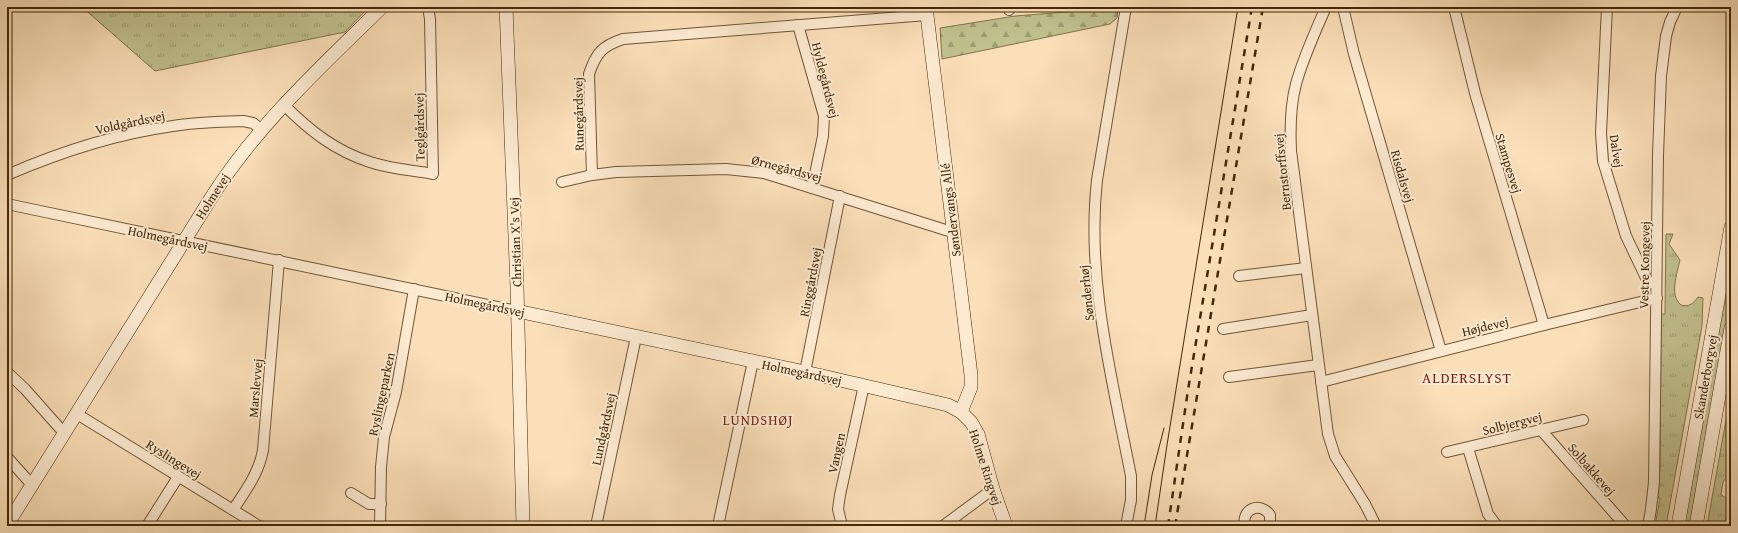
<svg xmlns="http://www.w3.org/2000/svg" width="1738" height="533" font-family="'Gentium Book Plus',serif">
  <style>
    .grass { fill: url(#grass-tufts); stroke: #82754c }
    .forest { fill: url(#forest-firs); stroke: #82754c }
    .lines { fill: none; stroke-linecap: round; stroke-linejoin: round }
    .street-casing { stroke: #715635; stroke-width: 12 }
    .secondary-casing { stroke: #432909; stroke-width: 14 }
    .street { stroke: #fcead1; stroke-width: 10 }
    .secondary { stroke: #fcead1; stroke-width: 13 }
    .tram { stroke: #432909; stroke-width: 1 }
    .rail { stroke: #432909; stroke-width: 2.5; stroke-dasharray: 7 7; stroke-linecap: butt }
    .labels { text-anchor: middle; stroke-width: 4; stroke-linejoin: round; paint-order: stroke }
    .street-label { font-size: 13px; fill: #432909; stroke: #fcead1 }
    .neighbourhood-label { font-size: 14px; letter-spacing: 1px; fill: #7a1f14; stroke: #fcead1 }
    .quarter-label { font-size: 15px; letter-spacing: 1px; fill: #7a1f14; stroke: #fcead1 }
  </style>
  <defs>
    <pattern id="grass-tufts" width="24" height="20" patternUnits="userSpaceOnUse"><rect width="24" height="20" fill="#c0c18e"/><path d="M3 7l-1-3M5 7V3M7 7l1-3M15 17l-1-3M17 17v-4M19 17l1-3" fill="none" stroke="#9e9d72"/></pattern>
    <pattern id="forest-firs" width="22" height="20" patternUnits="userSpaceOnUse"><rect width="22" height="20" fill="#c0c18e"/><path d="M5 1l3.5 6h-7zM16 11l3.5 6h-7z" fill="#9e9d72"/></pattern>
  </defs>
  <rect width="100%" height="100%" fill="#fbdfb8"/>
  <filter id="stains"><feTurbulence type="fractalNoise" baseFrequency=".005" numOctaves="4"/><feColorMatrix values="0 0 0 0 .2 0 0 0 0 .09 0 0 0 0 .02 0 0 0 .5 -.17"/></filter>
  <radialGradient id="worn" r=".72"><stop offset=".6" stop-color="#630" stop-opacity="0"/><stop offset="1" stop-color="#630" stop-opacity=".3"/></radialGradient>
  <g class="grass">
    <polygon points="82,7 365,7 367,9 345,32 155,71"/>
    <path d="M1666,234H1673L1669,244L1680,260C1677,274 1669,295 1681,305C1689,307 1693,304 1698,297L1703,298L1702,326L1666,526H1655L1660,498L1657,497L1660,469L1661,314H1665Z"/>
    <polygon points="1731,258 1731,299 1690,526 1683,526"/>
    <polygon points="1731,392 1731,449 1728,456 1731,463 1731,479 1726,478 1723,482 1721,494 1724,497 1731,498 1731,501 1724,526 1707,526"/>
  </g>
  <polygon class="forest" points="1118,8 1117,18 1110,24 942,59 940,28 1015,16"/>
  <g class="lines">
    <defs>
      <g id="street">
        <polyline points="1008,7 1009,10"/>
        <path d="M1326,7C1315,32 1303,58 1296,84C1290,106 1290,129 1291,151L1328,434L1335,456L1365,504L1376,526"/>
        <polyline points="1343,7 1354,54 1441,351"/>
        <polyline points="1454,7 1475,93 1544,325"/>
        <polyline points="1607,7 1601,133 1603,161 1626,236 1647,280 1650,283 1656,283"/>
        <polyline points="798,25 824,116 823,136 812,188"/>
        <path d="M284,105C309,130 335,151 370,162C390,169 412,170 433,174L430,19L428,7"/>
        <path d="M7,175C60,152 115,134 173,126C196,122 219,122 243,121L253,123L262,130"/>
        <path d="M592,175L589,74C596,53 602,46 623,39L927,15"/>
        <polyline points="562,182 592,175 616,172 726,169 764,173 952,232"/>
        <polyline points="7,204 517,311"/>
        <polyline points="1239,276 1306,268"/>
        <polyline points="1223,329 1312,315"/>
        <polyline points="7,372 25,389 64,433"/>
        <polyline points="805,372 840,196"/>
        <polyline points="1229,377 1318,365"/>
        <polyline points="1321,382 1544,325 1657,298"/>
        <polyline points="77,414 259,526"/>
        <polyline points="1541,430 1623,523 1624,526"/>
        <polyline points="1468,448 1488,514 1497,526"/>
        <polyline points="1447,452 1583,420"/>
        <polyline points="7,457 32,485"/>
        <polyline points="351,493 369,504 381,504"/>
        <path d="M233,510C246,490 259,473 263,450L279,260"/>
        <polyline points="147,526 178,477"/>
        <polyline points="380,526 381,467 384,437 396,392 414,289"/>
        <polyline points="596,526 636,337"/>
        <polyline points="718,526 753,361"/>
        <polyline points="842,526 838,509 840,495 864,385"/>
        <polyline points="943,526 993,489"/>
        <path d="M1126,526L1131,500V476C1112,378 1086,280 1097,180L1126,7"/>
        <path d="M1245,526C1241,509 1260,501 1270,515V526"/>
        <polyline points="1648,526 1651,509 1654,482 1658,155 1661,76 1666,36 1670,22 1677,7"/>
      </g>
      <g id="secondary">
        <polyline points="506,7 517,287 523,526"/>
        <polyline points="926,7 971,375 971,387 961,412"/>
        <polyline points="517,311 805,372 948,405 961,412 971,422 978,434 993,489 1006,526"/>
        <path d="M7,525L211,198C257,125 321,67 382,7"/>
        <polyline points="1678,526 1731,227"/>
        <polyline points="1696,526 1731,328"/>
      </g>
    </defs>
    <use href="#street" class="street-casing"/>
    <use href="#secondary" class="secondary-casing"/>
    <use href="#street" class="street"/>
    <use href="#secondary" class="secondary"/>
    <g class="tram">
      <polyline points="1144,526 1152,475 1164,428"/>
      <polyline points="1155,526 1167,445 1238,7"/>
    </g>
    <g class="rail">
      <polyline points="1168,526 1188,390 1252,7"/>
      <polyline points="1175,526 1263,7"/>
    </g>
  </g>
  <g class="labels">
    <g class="street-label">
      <text transform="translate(826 80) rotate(76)" y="5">Hyldegårdsvej</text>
      <text transform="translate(578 114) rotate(-91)" y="5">Runegårdsvej</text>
      <text transform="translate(130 122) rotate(-12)" y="5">Voldgårdsvej</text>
      <text transform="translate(419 127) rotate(-91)" y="5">Teglgårdsvej</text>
      <text transform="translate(1617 151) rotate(82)" y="5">Dalvej</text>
      <text transform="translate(1509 163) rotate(73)" y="5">Stampesvej</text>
      <text transform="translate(787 168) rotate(15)" y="5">Ørnegårdsvej</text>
      <text transform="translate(1282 172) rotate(-96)" y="5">Bernstorffsvej</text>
      <text transform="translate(1403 176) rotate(74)" y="5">Risdalsvej</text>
      <text transform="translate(212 196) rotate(-57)" y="5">Holmevej</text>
      <text transform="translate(950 210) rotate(-97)" y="5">Søndervangs Allé</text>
      <text transform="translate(168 238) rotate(12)" y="5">Holmegårdsvej</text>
      <text transform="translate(515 242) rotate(-92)" y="5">Christian X's Vej</text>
      <text transform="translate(1644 265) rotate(-89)" y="5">Vestre Kongevej</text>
      <text transform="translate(810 282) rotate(-79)" y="5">Ringgårdsvej</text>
      <text transform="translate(1086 293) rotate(-96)" y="5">Sønderhøj</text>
      <text transform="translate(485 304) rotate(12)" y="5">Holmegårdsvej</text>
      <text transform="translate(1485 326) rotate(-14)" y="5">Højdevej</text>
      <text transform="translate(802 372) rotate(12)" y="5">Holmegårdsvej</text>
      <text transform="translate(1705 377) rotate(-80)" y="5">Skanderborgvej</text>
      <text transform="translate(255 388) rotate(-85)" y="5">Marslevvej</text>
      <text transform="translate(381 394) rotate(-78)" y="5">Ryslingeparken</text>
      <text transform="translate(1512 423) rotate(-14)" y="5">Solbjergvej</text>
      <text transform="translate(603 429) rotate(-78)" y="5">Lundgårdsvej</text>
      <text transform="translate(836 453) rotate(-78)" y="5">Vangen</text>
      <text transform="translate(174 459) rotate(32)" y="5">Ryslingevej</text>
      <text transform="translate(986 467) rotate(72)" y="5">Holme Ringvej</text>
      <text transform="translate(1592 469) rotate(49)" y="5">Solbakkevej</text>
    </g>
    <g class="neighbourhood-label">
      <text x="758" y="425">LUNDSHØJ</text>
    </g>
    <g class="quarter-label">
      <text x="1467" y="383">ALDERSLYST</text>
    </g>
  </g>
  <rect width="1738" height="533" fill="none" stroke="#fbdfb8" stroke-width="24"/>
  <rect x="8" y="8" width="1722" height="517" fill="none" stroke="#432909" stroke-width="2"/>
  <rect x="12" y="12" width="1714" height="509" fill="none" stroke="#432909"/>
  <rect width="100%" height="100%" filter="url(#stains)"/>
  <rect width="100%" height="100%" fill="url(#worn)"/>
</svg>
